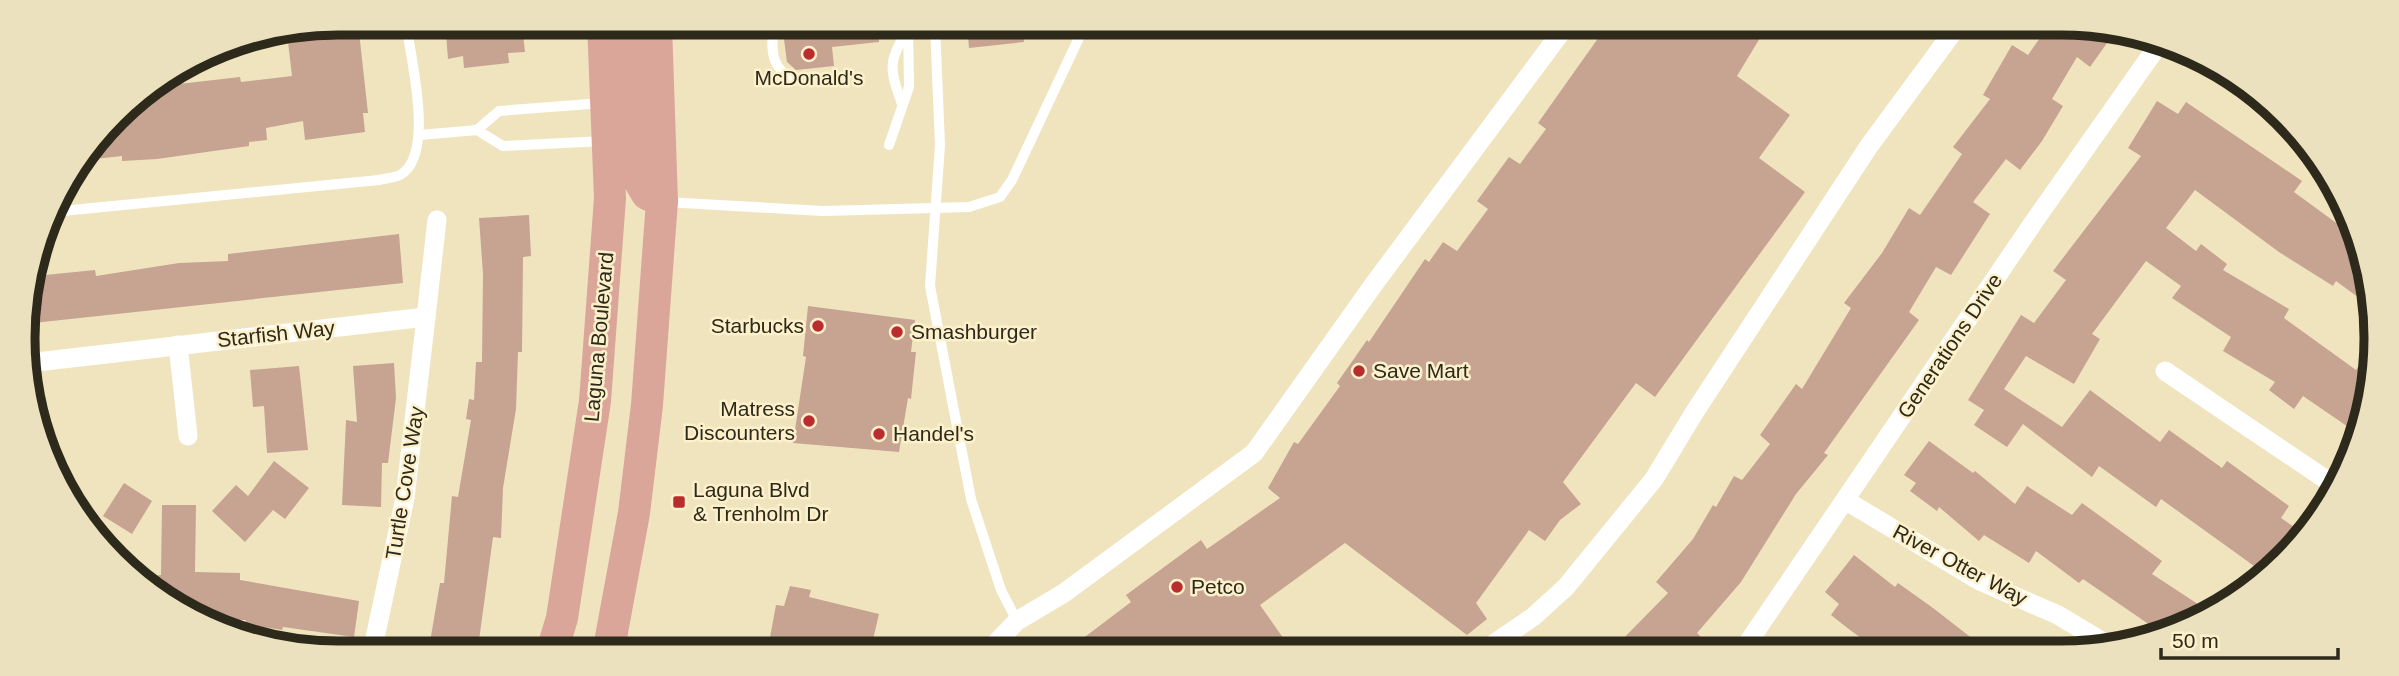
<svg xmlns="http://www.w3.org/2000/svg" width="2399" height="676" font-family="Arial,sans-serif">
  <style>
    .building { fill: #c7a392 }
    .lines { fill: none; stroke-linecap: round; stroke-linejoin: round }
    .lane { stroke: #fff; stroke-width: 10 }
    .street { stroke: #fff; stroke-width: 19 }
    .primary { stroke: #dba69a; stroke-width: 32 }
    .poi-dot { fill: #bb2c2f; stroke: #fdf1cc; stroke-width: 2.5 }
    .labels { text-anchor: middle; stroke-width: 5; stroke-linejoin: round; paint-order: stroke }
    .poi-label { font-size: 21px; fill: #2d291b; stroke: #fdf1cc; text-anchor: start }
    .street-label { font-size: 21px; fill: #2d291b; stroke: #fdf1cc }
    .rim { fill: none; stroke: #2d291b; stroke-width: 9 }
  </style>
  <rect width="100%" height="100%" fill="#f0e4bf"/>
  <g class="building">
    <polygon points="338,23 358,23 368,113 363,113 365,132 305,140 303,121 266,128 267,140 249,142 249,146 157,159 122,161 122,156 85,160 130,101 153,87 240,77 241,82 292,76 287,33"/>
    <polygon points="459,23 522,25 525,52 508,53 509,63 464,68 463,56 448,59 446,34 460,32"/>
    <polygon points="782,24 878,25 879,42 832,47 834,66 796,70 787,62"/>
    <polygon points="967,25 1022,25 1024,42 969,48"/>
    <polygon points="1606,27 1766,28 1737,76 1790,115 1759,158 1805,192 1655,397 1636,383 1563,482 1581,504 1560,520 1545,541 1529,530 1476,603 1487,619 1467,635 1345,543 1260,605 1291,649 1069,649 1131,602 1126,595 1201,540 1207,549 1280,498 1268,488 1294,442 1298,444 1340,386 1337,383 1367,340 1369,342 1425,259 1429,262 1443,242 1457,251 1488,209 1477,201 1509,157 1520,164 1546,129 1538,123"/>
    <polygon points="2047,28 2102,29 2112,36 2090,67 2077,57 2052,99 2063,106 2042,141 2020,170 2006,159 1973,202 1990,214 1951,275 1936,267 1909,312 1919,320 1824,453 1828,455 1796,494 1741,582 1697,633 1701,637 1688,650 1612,650 1668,593 1656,582 1693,539 1713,505 1716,507 1734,476 1742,480 1770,444 1760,435 1796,384 1802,389 1851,308 1844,303 1882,253 1909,208 1920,215 1962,154 1953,147 1990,99 1983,95 2012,45 2028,55"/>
    <polygon points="2157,101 2178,114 2186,102 2302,181 2294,192 2339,225 2345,216 2370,276 2370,306 2336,281 2333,286 2279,252 2195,190 2166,228 2196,251 2201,244 2227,264 2223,270 2289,309 2284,318 2356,370 2370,348 2370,399 2357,433 2303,396 2294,409 2269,390 2275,382 2223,351 2231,337 2172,298 2181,286 2146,261 2092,334 2100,339 2074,384 2026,356 2004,389 2062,427 2090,390 2160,442 2169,430 2222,468 2227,461 2289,506 2281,518 2300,531 2268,576 2161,499 2156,507 2099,466 2092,477 2023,424 2007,447 1974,425 1984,410 1968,400 2021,315 2034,323 2066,280 2053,271 2141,156 2128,148"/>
    <polygon points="529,215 531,256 523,257 522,352 518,352 516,409 503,488 501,538 493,537 478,648 429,648 440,583 444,583 452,496 458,497 471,420 466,419 469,399 474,400 476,362 482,362 483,274 479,218"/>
    <polygon points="399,234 403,283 24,324 35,276 95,270 96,276 179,263 228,261 228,254"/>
    <polygon points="808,306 915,320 911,352 916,352 911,399 908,398 899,452 793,443 806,357 803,356"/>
    <polygon points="394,363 396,398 388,463 382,463 381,507 342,505 346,420 357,422 353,366"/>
    <polygon points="299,366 308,450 267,453 264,406 253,407 250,370"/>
    <polygon points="1929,441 1973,473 1975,471 2015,504 2027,486 2072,515 2082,503 2162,561 2152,574 2210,612 2182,629 2163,634 2083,579 2079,583 2036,551 2029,563 1984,535 1979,541 1939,507 1937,511 1910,491 1916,483 1904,475"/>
    <polygon points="274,461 309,488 285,519 273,510 245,542 212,511 236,485 248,496"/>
    <polygon points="124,483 152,501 132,534 103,516"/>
    <polygon points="162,505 196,505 195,572 240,573 240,580 359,601 354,637 283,627 282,630 245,624 246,620 204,620 180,611 141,577 161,575"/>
    <polygon points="1854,555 1895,587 1898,583 1933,608 1987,650 1878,650 1850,630 1831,615 1839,604 1825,592"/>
    <polygon points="790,586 811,590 809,597 879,614 871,648 768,648 776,605 784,606"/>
  </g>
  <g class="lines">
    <g class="lane">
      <path d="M773,24C772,52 769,65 794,81"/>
      <polyline points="935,25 940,145 930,286 971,499 1001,590 1017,621"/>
      <polyline points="249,40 249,44"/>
      <path d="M902,104C890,70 887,61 908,30"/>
      <polyline points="477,130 499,111 602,103"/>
      <polyline points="420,135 477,130 503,146 604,141"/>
      <polyline points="889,145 909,87 908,25"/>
      <polyline points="666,202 823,211 969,207 1000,197 1012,180 1085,25"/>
      <path d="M52,212L379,180C385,178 395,178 400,175C436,155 410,56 406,23"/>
    </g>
    <g class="street">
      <polyline points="2205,63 2261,100"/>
      <polyline points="178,345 188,436"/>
      <polyline points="28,363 426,317 437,220"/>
      <polyline points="2165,371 2337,487"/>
      <polyline points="1845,500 1980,581 2058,615 2113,648"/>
      <polyline points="373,647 405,498 426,317"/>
      <polyline points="990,649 1017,621 1064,593 1254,453 1374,284 1565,27"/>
      <polyline points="1486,649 1533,617 1566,587 1654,479 1694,413 1869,146 1956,28"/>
      <polyline points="1743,650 2033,223 2159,44"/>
    </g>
    <g class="primary">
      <polyline points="628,24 633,170 647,194 662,201"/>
      <polyline points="553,648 562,618 595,401 610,198 603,24"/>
      <polyline points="609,648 634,513 647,405 662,201 656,24"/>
    </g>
  </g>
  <g class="poi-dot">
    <circle cx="809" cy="54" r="7"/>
    <circle cx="818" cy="326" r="7"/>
    <circle cx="897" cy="332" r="7"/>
    <circle cx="1359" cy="371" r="7"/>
    <circle cx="809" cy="421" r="7"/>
    <circle cx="879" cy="434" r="7"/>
    <rect x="672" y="495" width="14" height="14" rx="3.5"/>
    <circle cx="1177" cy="587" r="7"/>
  </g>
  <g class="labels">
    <g class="poi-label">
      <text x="809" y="85" text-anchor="middle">McDonald's</text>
      <text x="804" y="333" text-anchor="end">Starbucks</text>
      <text x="911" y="339">Smashburger</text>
      <text x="1373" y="378">Save Mart</text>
      <text x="795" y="416" text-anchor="end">Matress<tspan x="795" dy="24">Discounters</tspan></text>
      <text x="893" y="441">Handel's</text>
      <text x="693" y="497">Laguna Blvd<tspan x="693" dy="24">&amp; Trenholm Dr</tspan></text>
      <text x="1191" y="594">Petco</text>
    </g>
    <g class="street-label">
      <text transform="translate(276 334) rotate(-6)" y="7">Starfish Way</text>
      <text transform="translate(599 337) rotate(-85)" y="7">Laguna Boulevard</text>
      <text transform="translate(1950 346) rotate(-56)" y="7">Generations Drive</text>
      <text transform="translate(405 483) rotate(-81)" y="7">Turtle Cove Way</text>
      <text transform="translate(1960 565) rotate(28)" y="7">River Otter Way</text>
    </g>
  </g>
  <path d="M0 0H2399V676H0ZM338 35H2061A303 303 0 0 1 2364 338V338A303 303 0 0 1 2061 641H338A303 303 0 0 1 35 338V338A303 303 0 0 1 338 35Z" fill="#ece1be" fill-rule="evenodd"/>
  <path class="rim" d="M338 35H2061A303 303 0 0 1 2364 338V338A303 303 0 0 1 2061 641H338A303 303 0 0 1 35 338V338A303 303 0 0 1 338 35Z"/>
  <path d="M2161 648v10h177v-10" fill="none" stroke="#2d291b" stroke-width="3.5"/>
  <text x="2172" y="648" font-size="21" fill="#2d291b" stroke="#fdf1cc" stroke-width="5" paint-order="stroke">50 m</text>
</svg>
